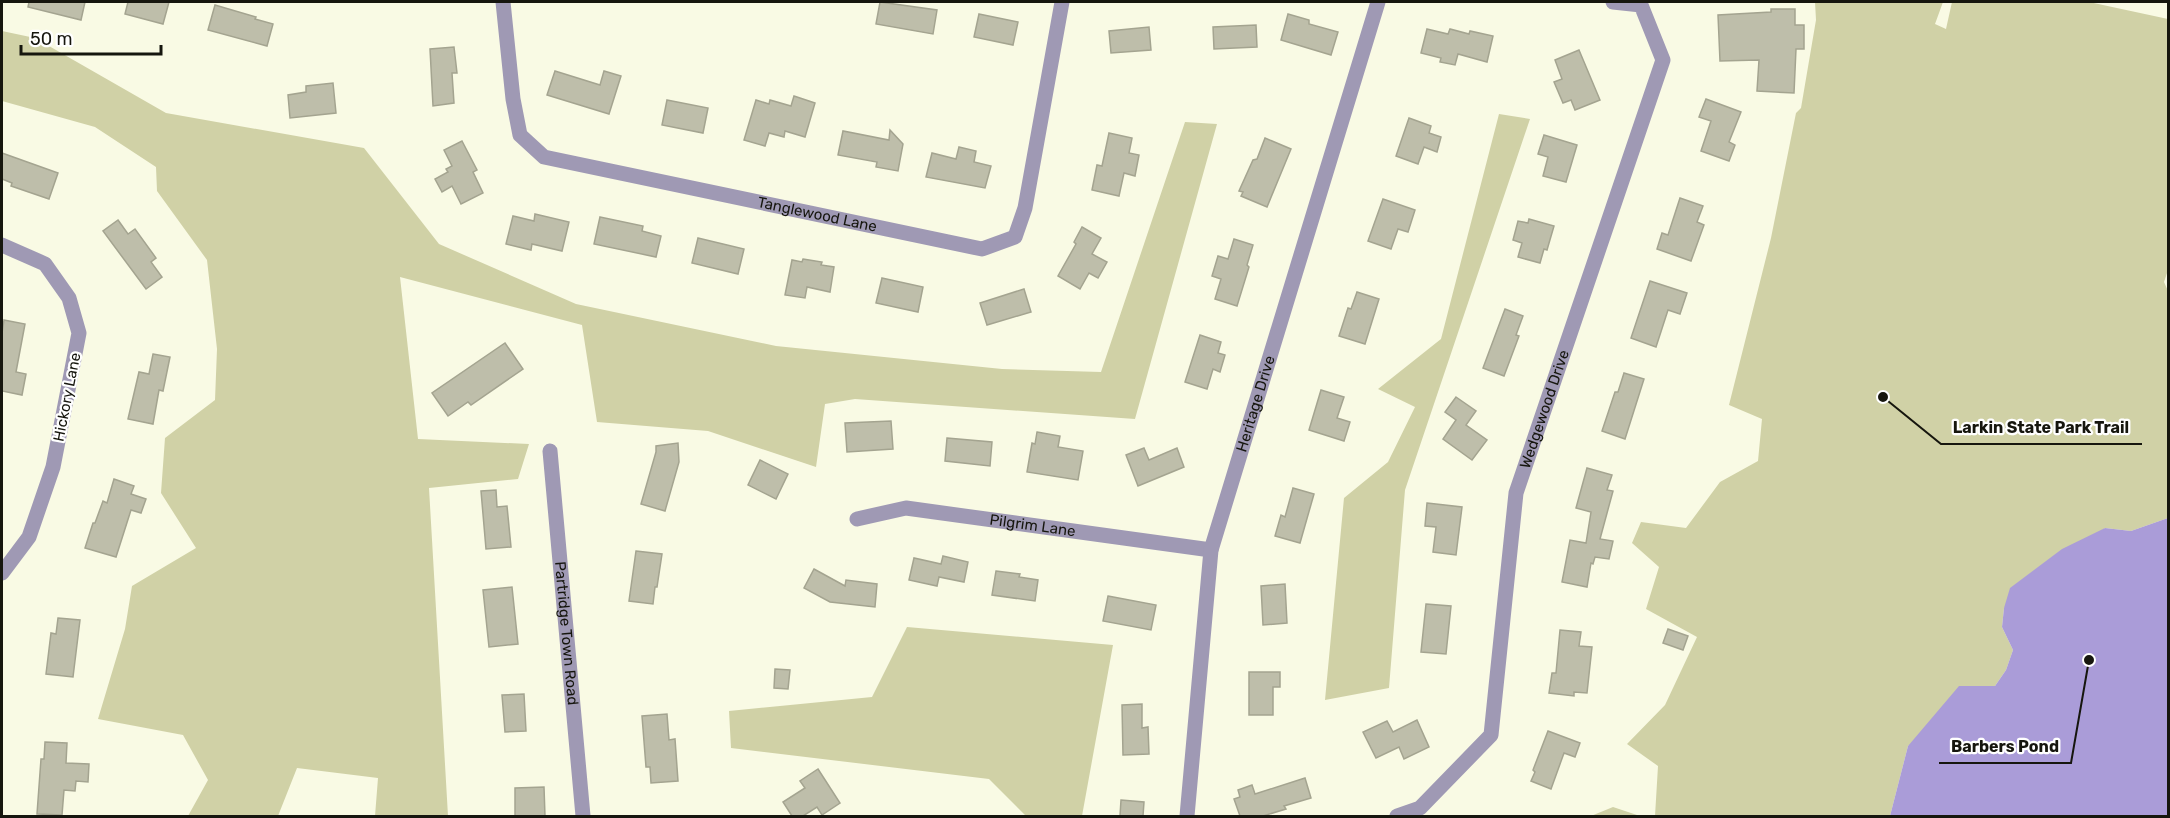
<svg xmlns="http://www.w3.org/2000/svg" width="2170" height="818" font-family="Rubik,sans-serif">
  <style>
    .green { fill: #d0d1a6 }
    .water { fill: #aa9cd8 }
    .building { fill: #bebeaa; stroke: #a4a490; stroke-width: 1.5 }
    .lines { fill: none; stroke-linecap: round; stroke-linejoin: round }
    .minor { stroke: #9f99b4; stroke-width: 15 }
    .labels { text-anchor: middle; stroke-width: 4.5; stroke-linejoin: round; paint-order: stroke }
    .street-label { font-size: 15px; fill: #16160e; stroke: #fff }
    .leader { fill: none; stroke: #16160e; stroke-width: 2 }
    .callout-dot { fill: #16160e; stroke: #fff; stroke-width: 2 }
    .callout-label { font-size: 16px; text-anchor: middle; font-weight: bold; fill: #16160e; stroke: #fff; stroke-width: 4.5; stroke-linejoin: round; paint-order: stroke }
  </style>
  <rect width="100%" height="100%" fill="#f9fae4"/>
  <g class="green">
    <polygon points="1815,2 1943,2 1935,24 1946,29 1952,2 2089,2 2168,19 2168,270 2164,282 2168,291 2168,518 2131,531 2105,528 2004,608 2002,627 2013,650 2006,670 1995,686 1908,746 1890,816 1655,816 1658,766 1627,744 1665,705 1697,637 1646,609 1659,567 1632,543 1641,522 1686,528 1720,482 1758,461 1762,419 1729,405 1771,238 1796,113 1801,108 1816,20"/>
    <polygon points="2,31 35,38 166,113 364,148 439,244 576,304 776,346 1002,369 1101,372 1185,122 1217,124 1135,419 855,399 825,404 816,467 708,431 597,422 582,325 400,277 418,439 529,444 518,479 429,488 448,816 375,816 378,778 297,768 278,816 188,816 208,780 183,735 98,719 125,629 132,586 196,548 161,493 165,438 215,400 217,349 207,260 157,191 156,167 95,127 2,101"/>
    <polygon points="1499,114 1530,119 1405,490 1389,688 1325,700 1344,498 1388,462 1415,407 1378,389 1441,339"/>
    <polygon points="907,627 1113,645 1082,816 1026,816 989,779 731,748 729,711 872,697"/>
    <polygon points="1613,807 1640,816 1591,816"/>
  </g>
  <polygon class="water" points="2168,518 2168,816 1890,816 1908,746 1959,686 1995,686 2006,670 2013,650 2002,627 2004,608 2010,588 2062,549 2105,528 2131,531"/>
  <g class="building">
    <polygon points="29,2 85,2 81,20 28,7"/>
    <polygon points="128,2 169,2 163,24 125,14"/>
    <polygon points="880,2 937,10 933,34 876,24"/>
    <polygon points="215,5 256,17 255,19 273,24 267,46 208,30"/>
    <polygon points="1771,9 1795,9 1795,25 1804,25 1804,49 1796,49 1794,93 1757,91 1759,60 1720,61 1718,15 1771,12"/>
    <polygon points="979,14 1018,22 1013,45 974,37"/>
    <polygon points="1288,14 1309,20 1309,24 1338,32 1331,55 1281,40"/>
    <polygon points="1256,25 1257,47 1214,49 1213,27"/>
    <polygon points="1149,27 1151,50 1111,53 1109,31"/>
    <polygon points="1427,29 1448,34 1450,29 1469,34 1470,31 1493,36 1487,62 1458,54 1455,65 1440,62 1441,58 1421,53"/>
    <polygon points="454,47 457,73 452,73 454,103 433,106 430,49"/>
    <polygon points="1579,50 1600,100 1575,110 1571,100 1563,103 1554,82 1562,79 1555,60"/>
    <polygon points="555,71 600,85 604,71 621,76 609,114 547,95"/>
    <polygon points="333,83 336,113 290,118 288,95 306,92 306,86"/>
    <polygon points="794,96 815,103 805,137 785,131 784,137 769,133 765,146 744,140 756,100 769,104 770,100 791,106"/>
    <polygon points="1706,99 1741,112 1729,142 1735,145 1729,161 1701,151 1711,121 1699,117"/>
    <polygon points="667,100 708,108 703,133 662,125"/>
    <polygon points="1409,118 1431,126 1429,133 1441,137 1437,152 1424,147 1418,164 1396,156"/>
    <polygon points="890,130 903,144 898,171 876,167 877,162 838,155 843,131 889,140"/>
    <polygon points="1109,133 1132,138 1129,153 1139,155 1135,176 1124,173 1119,196 1092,190 1097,165 1102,166"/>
    <polygon points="1544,135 1577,145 1566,182 1543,176 1548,157 1538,154"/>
    <polygon points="1265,138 1291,149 1267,207 1241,196 1243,192 1239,191 1253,160 1257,159"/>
    <polygon points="462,141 477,170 473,172 483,193 461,204 452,186 442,192 435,179 448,172 446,169 452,166 444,150"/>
    <polygon points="959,147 976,151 974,162 991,166 985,188 926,177 932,153 956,159"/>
    <polygon points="2,153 58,173 49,199 11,186 12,183 2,179"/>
    <polygon points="1680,198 1703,206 1697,222 1704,225 1691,261 1657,249 1662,233 1668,235"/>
    <polygon points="1383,199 1415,210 1408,232 1398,229 1391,249 1368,241"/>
    <polygon points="535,214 569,222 562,251 532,244 531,250 506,244 513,216 534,221"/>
    <polygon points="600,217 643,226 642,231 661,236 656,257 594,244"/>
    <polygon points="1529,219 1554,226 1547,250 1544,249 1540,263 1518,257 1522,243 1513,240 1518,221 1528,223"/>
    <polygon points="118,220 128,234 135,229 156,258 151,262 162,277 146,289 103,231"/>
    <polygon points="1082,227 1101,238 1092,254 1107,262 1098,278 1089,273 1080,289 1058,276 1076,244 1074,242"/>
    <polygon points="698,238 744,249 738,274 692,263"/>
    <polygon points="1234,239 1253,245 1247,265 1249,267 1237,306 1215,299 1221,279 1212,276 1218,256 1228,259"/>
    <polygon points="803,259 822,262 821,265 834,267 830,292 807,287 805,298 785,295 792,260 802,262"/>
    <polygon points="882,278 923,287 918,312 876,303"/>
    <polygon points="1650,281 1687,293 1680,314 1668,310 1656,347 1631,338"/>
    <polygon points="1024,289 1031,312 987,325 980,303"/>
    <polygon points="1357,292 1379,299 1365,344 1339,336 1348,308 1351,309"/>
    <polygon points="1505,309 1523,316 1516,335 1519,336 1504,376 1483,368"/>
    <polygon points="4,320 25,324 16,372 26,374 22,395 2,391 2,333"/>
    <polygon points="1200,335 1221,342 1218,353 1225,355 1220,372 1213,369 1207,389 1185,382"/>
    <polygon points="505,343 523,369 471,405 468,402 448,416 432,393"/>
    <polygon points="153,354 170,357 163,391 159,390 153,424 128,419 139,372 149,374"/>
    <polygon points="1624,373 1644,379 1625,439 1602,431 1615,392 1618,392"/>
    <polygon points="1321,390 1344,397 1337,418 1350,422 1344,441 1309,430"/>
    <polygon points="1456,397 1476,411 1466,425 1487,440 1472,460 1443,439 1456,420 1445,412"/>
    <polygon points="891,421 893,449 847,452 845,423"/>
    <polygon points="1037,432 1060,436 1058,447 1083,451 1078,480 1027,472 1032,443 1035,444"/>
    <polygon points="947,438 992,442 990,466 945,461"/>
    <polygon points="678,443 679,462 665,511 641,504 656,452 656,446"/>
    <polygon points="1144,448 1149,460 1177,448 1184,467 1138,486 1126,455"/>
    <polygon points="760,460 788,474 776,499 748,485"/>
    <polygon points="1587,468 1612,475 1607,490 1613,491 1600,539 1613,541 1609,559 1595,557 1593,564 1591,563 1587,587 1562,582 1570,540 1586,543 1591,512 1576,508"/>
    <polygon points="114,479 134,486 131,494 146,499 141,513 131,510 116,557 85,548 93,523 95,523 103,501 107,503"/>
    <polygon points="1293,488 1314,494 1300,543 1275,536 1281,515 1285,517"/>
    <polygon points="496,490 497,507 507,506 511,547 486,549 481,491"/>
    <polygon points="1427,503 1462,507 1456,555 1433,552 1436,527 1425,526"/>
    <polygon points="636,551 662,554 657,587 655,587 653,604 629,601"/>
    <polygon points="943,556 968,562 964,582 939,577 937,586 909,580 914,558 941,564"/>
    <polygon points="814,569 845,586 846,580 877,584 875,607 830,602 804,588"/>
    <polygon points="996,571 1020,574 1019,577 1038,580 1035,601 992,595"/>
    <polygon points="1285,584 1287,623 1263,625 1261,586"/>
    <polygon points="512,587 518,644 489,647 483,590"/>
    <polygon points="1108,596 1156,605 1151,630 1103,621"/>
    <polygon points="1426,604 1451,606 1446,654 1421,652"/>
    <polygon points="58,618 80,620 73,677 46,674 51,633 56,634"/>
    <polygon points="1668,629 1688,636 1683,650 1663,643"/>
    <polygon points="1560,630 1581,632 1579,646 1592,647 1587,693 1574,692 1574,696 1549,693 1552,673 1556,673"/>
    <polygon points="775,669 790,670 788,689 774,688"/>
    <polygon points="1249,672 1280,672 1280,687 1273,687 1273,715 1249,715"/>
    <polygon points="524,694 526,731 505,732 502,695"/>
    <polygon points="1142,704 1142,728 1148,727 1149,754 1123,755 1122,705"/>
    <polygon points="667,714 669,740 675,739 678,781 651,783 650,767 646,767 642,716"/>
    <polygon points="1417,720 1429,747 1404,759 1399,747 1376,758 1363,732 1387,721 1393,732"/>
    <polygon points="1548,731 1580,743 1575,757 1564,753 1551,789 1531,781 1535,772 1533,770"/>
    <polygon points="45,742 67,743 66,763 89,764 88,782 76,781 75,791 64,790 62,815 37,814 41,759 44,759"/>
    <polygon points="818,769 840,803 822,815 817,807 803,816 792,816 783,802 805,788 800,781"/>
    <polygon points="1305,778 1311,798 1284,806 1286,809 1263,816 1240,816 1234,799 1240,797 1238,790 1252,785 1255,794"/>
    <polygon points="544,787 545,816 515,816 515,788"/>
    <polygon points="1121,800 1144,802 1143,816 1120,816"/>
  </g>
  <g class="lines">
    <g class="minor">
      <path id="s1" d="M503,2L513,99L520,135L544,157L982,249L1015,237L1025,208L1062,2"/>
      <polyline points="2,245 45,264 69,298 79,333 53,467 29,537 2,573"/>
      <path id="s2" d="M550,451L583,816"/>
      <path id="s3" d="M857,519L906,508L1211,550"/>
      <path id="s4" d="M1187,816L1211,550L1378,2"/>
      <path id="s5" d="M1397,816L1420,808L1491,735L1516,493L1663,60L1641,5L1613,2"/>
    </g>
  </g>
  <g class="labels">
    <g class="street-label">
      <text dy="5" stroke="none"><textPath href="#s1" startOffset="446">Tanglewood Lane</textPath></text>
      <text transform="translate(67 397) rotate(-79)" y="5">Hickory Lane</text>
      <text dy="5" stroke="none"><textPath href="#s4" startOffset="420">Heritage Drive</textPath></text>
      <text dy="5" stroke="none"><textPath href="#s5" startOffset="458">Wedgewood Drive</textPath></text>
      <text dy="5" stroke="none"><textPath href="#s3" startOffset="178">Pilgrim Lane</textPath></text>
      <text dy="5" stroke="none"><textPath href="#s2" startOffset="183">Partridge Town Road</textPath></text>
    </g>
  </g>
  <path class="leader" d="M1883 397L1941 444H2142M2089 660L2071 763H1939"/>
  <g class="callout-dot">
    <circle cx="1883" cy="397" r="6"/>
    <circle cx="2089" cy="660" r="6"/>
  </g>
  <g class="callout-label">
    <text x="2041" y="433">Larkin State Park Trail</text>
    <text x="2005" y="752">Barbers Pond</text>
  </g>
  <rect width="2170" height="818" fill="none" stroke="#16160e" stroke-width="6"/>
  <path d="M21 45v9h140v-9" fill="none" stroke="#16160e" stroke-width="3"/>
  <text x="30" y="45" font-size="18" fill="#16160e" stroke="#ffffff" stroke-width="4.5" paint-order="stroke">50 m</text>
</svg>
